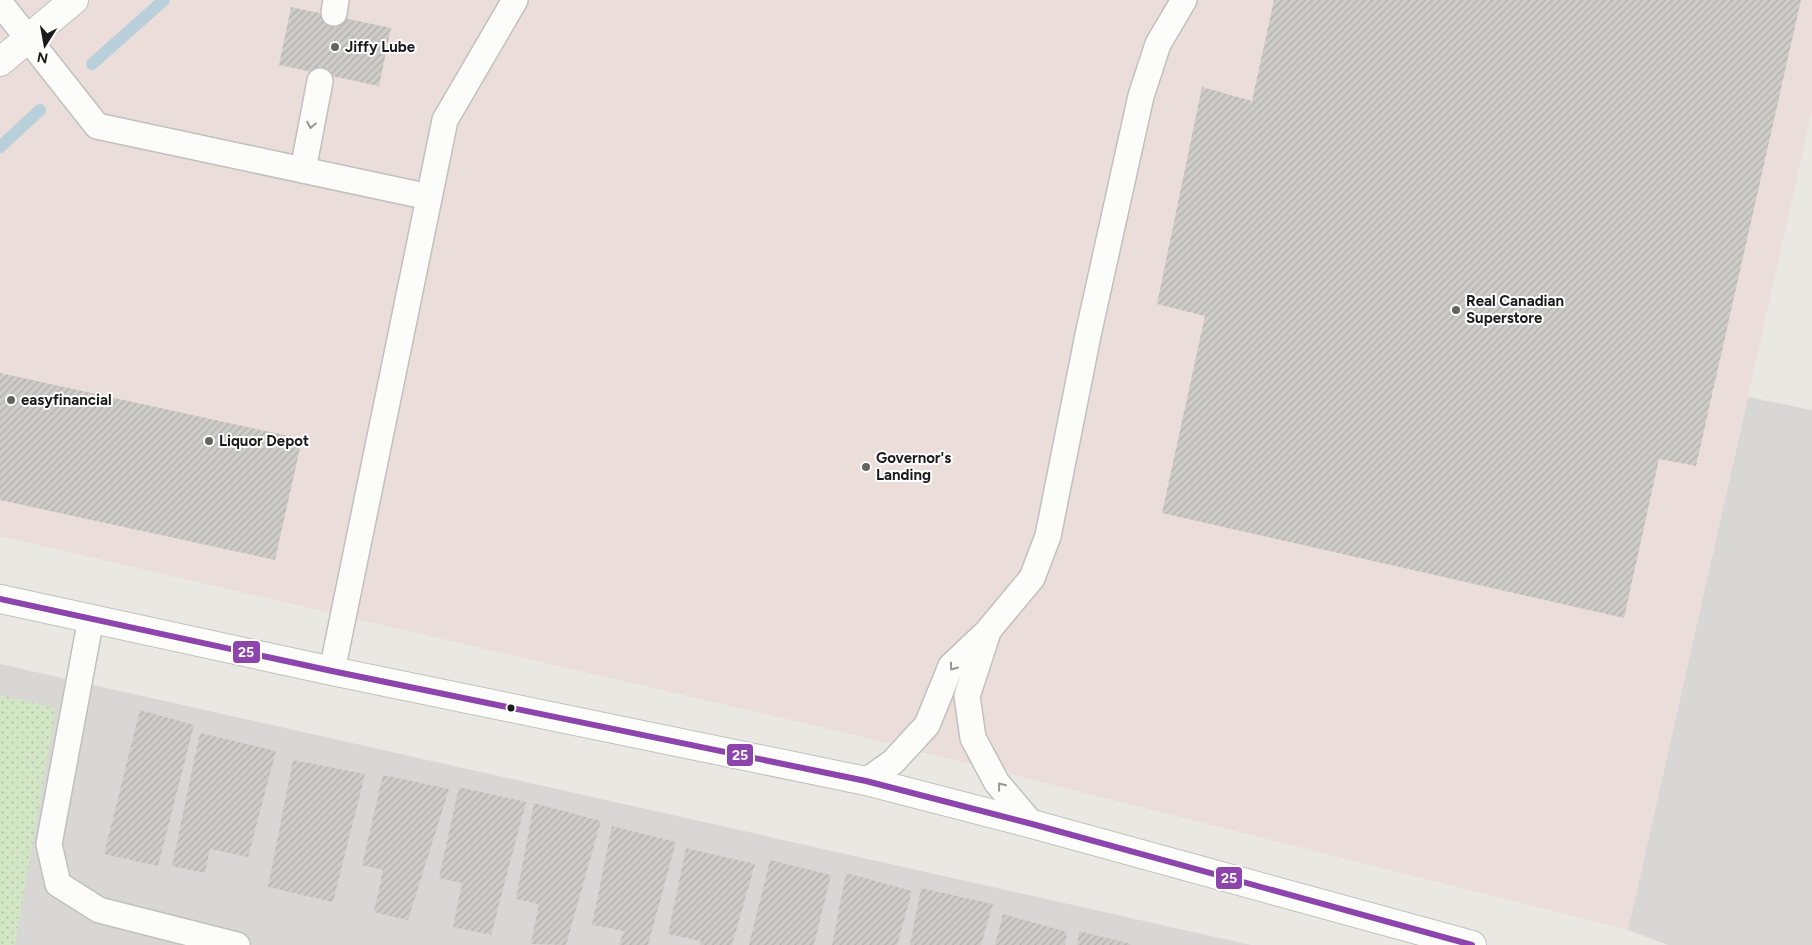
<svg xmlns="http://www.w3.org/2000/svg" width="1812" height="945" font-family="Figtree,sans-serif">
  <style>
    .residential { fill: #d8d7d5 }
    .commercial { fill: #ebddd9 }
    .grass { fill: url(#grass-dots) }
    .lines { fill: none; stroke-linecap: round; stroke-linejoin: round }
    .stream { stroke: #b9d0da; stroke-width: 12 }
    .building { fill: url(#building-hatch) }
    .service-casing { stroke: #c0c0be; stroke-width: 28 }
    .minor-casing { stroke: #c0c0be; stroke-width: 30 }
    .tertiary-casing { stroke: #c0c0be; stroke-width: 30 }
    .service { stroke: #fcfcfb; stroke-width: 25 }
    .minor { stroke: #fcfcfb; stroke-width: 28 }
    .tertiary { stroke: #fcfcfb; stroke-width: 28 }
    .bus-1-casing { stroke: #fff; stroke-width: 10 }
    .bus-1 { stroke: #8e44ad; stroke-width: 6 }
    .oneway { stroke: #979796 }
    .poi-dot { fill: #636361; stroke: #fff; stroke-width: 2 }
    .bus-dot { fill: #1b1b1b; stroke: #fff; stroke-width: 2 }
    .labels { text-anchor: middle; stroke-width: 4; stroke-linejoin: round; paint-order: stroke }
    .poi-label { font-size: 15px; font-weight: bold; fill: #1b1b1b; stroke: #fff; text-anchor: start }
    .line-badge { stroke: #fff; stroke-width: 2 }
    .badge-label { font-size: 14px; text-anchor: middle; font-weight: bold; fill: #fff }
  </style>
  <defs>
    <pattern id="grass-dots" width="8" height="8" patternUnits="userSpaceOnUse" patternTransform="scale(1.25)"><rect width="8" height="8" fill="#d2e5c4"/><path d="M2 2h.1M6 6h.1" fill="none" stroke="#b4c4a8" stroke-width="1.8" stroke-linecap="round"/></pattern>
    <pattern id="building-hatch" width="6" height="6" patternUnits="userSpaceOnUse" patternTransform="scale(1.25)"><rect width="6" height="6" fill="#ceccc8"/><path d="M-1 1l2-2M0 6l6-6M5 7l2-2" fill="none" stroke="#b0afab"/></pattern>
  </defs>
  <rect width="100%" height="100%" fill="#e9e8e3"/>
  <g class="residential">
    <polygon points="1748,397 1812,410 1812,945 1668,945 1628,930"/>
    <polygon points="0,664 1251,945 0,945"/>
  </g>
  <polygon class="commercial" points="0,0 1812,0 1812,111 1628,930 855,735 0,536"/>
  <polygon class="grass" points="0,695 56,708 15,945 0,945"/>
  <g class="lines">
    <g class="stream">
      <polyline points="92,64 164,0"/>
      <polyline points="0,147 40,110"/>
    </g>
  </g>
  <g class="building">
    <polygon points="1274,0 1801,0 1696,466 1659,459 1624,618 1162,513 1205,316 1157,304 1202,87 1252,101"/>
    <polygon points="291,7 391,28 379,86 279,65"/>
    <polygon points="0,373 302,439 275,560 0,500"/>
    <polygon points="140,710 194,725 158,866 104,854"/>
    <polygon points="200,733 276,751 248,857 210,849 205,873 172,866"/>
    <polygon points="293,760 365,774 333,902 268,887"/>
    <polygon points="383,775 449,789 408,920 374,912 383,870 362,865"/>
    <polygon points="459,787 526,802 491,935 453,927 462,883 439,878"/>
    <polygon points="534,803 601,821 566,945 531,944 539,904 516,899"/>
    <polygon points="612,826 676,842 648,945 619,945 624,931 592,925"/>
    <polygon points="686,848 755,864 732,945 700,945 701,941 668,934"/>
    <polygon points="770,860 831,875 814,945 749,945"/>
    <polygon points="846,873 912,891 897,945 832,945"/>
    <polygon points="921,888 993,904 981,945 910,945"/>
    <polygon points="1003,914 1067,932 1065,945 995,945"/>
    <polygon points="1079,931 1131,944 1131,945 1077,945"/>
  </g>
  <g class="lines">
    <defs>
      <g id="service">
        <polyline points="0,3 97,126 429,197"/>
        <polyline points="334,13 336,0"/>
        <polyline points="303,170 320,81"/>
        <polyline points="91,618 49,844 58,884 99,910 237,945"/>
        <polyline points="987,635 967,696 973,738 997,783 1032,824"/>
        <polyline points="332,671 445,120 515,0"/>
        <polyline points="866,781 893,762 927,725 951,666 987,632 1032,578 1048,536 1088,335 1141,96 1158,44 1184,0"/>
      </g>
      <polyline id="minor" points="0,62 74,0"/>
      <polyline id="tertiary" points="0,599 332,671 866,781 1032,824 1472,945"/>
    </defs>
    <use href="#service" class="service-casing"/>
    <use href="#minor" class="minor-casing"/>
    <use href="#tertiary" class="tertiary-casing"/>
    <use href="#service" class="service"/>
    <use href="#minor" class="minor"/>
    <use href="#tertiary" class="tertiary"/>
    <defs>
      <polyline id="bus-1" points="0,599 332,671 866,781 1032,824 1472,945"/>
    </defs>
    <use href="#bus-1" class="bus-1-casing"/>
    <use href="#bus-1" class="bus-1"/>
  </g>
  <defs><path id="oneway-chevron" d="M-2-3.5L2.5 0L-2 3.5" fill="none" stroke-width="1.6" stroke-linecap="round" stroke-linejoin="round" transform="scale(1.25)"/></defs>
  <g class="oneway">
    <use href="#oneway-chevron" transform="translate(311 125) rotate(101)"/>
    <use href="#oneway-chevron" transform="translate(953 667) rotate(126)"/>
    <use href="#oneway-chevron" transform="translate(1001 786) rotate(-128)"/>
  </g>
  <g class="poi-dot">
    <circle cx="335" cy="47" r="5"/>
    <circle cx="1456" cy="310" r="5"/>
    <circle cx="11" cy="400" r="5"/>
    <circle cx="209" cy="441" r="5"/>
    <circle cx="866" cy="467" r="5"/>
  </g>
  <circle class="bus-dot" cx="511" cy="708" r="4.5"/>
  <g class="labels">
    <g class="poi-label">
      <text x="345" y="52">Jiffy Lube</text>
      <text x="1466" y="306">Real Canadian<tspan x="1466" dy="17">Superstore</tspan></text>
      <text x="21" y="405">easyfinancial</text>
      <text x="219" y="446">Liquor Depot</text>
      <text x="876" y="463">Governor's<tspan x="876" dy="17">Landing</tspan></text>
    </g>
  </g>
  <g class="line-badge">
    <rect x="232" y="640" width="29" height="24" rx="5" fill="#8e44ad"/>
    <rect x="726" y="743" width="28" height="24" rx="5" fill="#8e44ad"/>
    <rect x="1215" y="866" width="28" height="24" rx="5" fill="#8e44ad"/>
  </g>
  <g class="badge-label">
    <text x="246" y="657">25</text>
    <text x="740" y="760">25</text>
    <text x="1229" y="883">25</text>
  </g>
  <g transform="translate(45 45) rotate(191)" stroke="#ffffff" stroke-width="4" paint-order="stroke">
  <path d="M0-4L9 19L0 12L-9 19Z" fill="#1b1b1b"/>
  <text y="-8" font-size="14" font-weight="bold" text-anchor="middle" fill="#1b1b1b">N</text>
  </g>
</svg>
